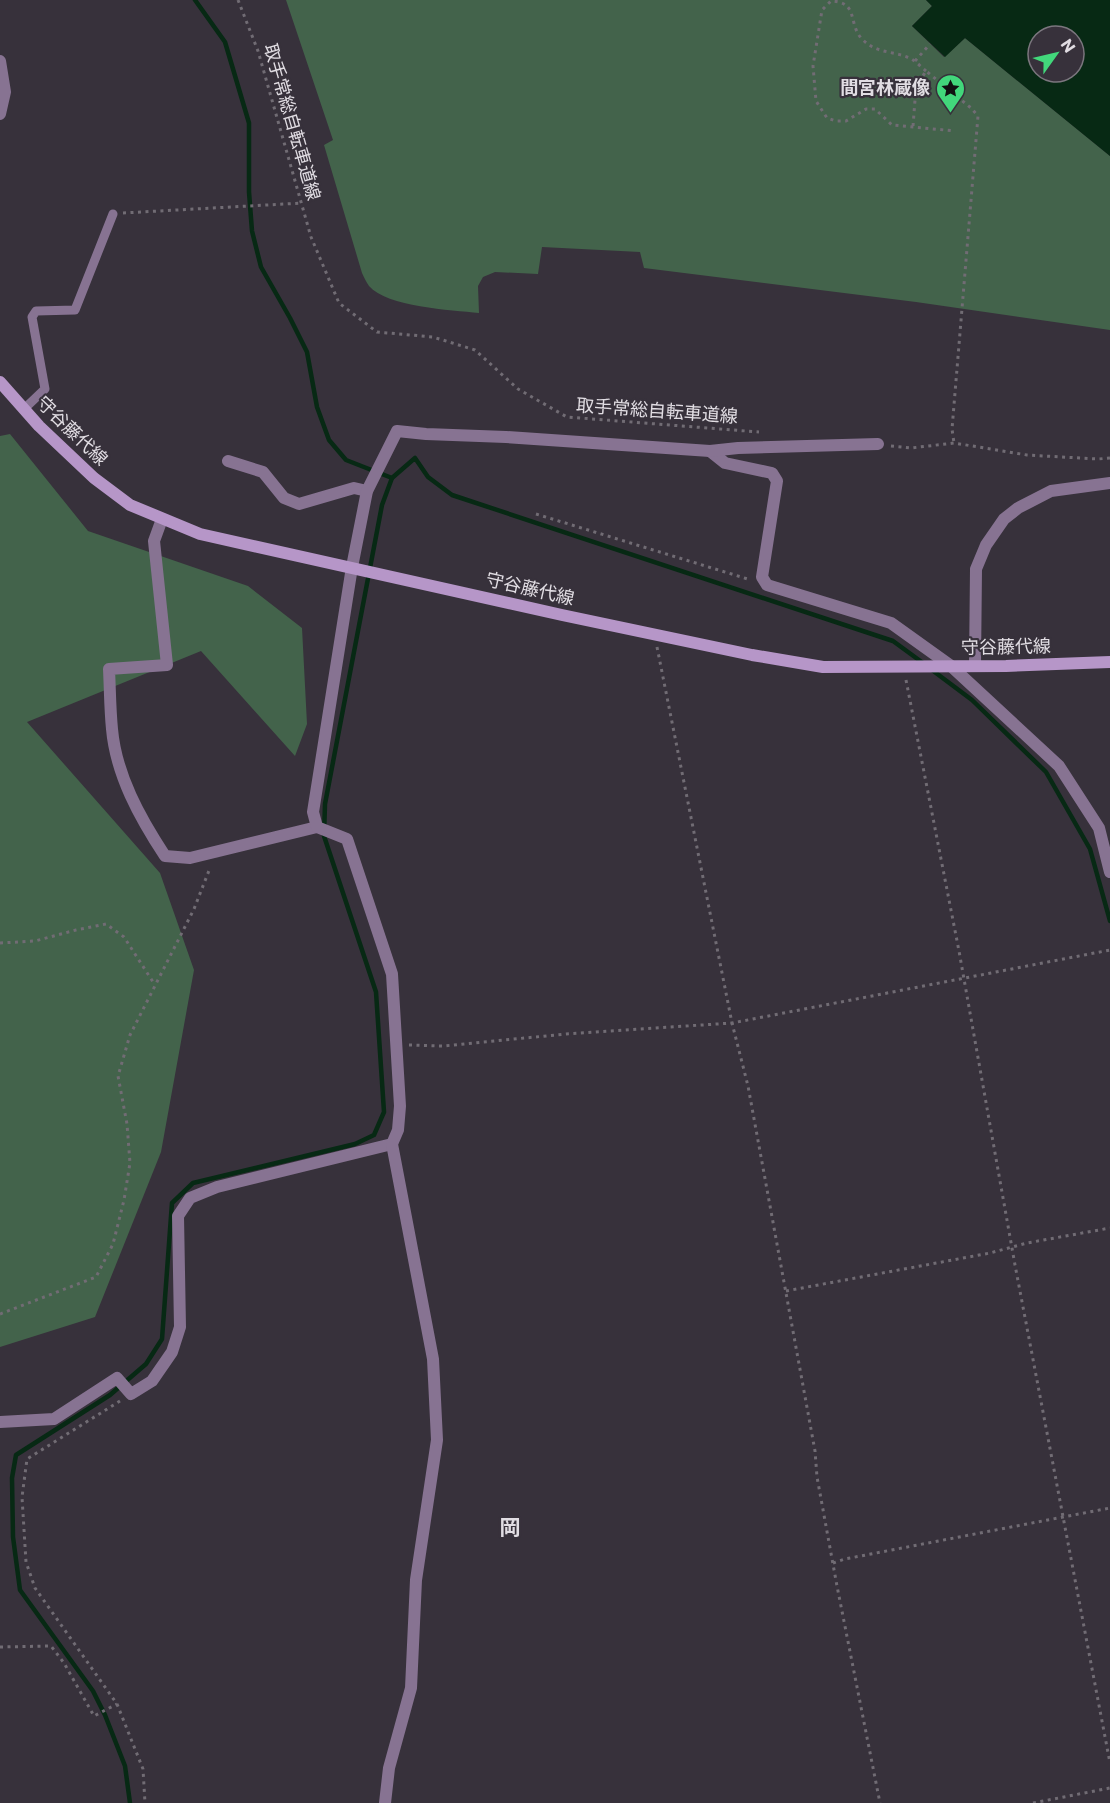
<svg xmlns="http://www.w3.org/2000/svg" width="1110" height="1803" font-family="Commissioner,'Noto Sans JP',sans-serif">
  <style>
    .green { fill: #43634b }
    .water { fill: #072914; fill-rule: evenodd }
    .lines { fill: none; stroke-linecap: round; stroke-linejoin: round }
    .stream { stroke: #072914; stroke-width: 4.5 }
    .path { stroke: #716c74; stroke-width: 3; stroke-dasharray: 3 4.5; stroke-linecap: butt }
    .lane { stroke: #877392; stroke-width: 9 }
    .street { stroke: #877392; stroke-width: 12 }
    .secondary { stroke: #b696c8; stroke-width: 12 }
    .labels { text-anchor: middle; stroke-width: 4.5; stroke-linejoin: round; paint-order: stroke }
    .poi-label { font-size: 18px; font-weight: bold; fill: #e1dde3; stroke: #37313b; text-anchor: end }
    .street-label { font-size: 18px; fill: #e1dde3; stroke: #37313b }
    .quarter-label { font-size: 21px; font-weight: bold; fill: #e1dde3; stroke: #37313b }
  </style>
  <rect width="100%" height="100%" fill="#37313b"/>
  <g class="green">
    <path d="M286,0H926L932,6L912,26L944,57L965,38L1110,156V330L916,302L644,268L640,252L542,247L538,274L495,272L483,277L478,286L479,313C451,310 387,307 369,286C366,282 364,277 362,273L324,145L333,140Z"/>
    <polygon points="10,434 88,531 248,586 302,628 307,724 295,756 201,651 27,722 160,873 194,970 161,1152 95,1317 0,1347 0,436"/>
  </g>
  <path class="water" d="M926,0H1110V156L965,38L945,57L912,26L932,6ZM1038,36H1074V72H1038Z"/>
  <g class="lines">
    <g class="stream">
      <polyline points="195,0 225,42 249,123 249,192 252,231 261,267 290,318 307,352 317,407 329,440 346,460 392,478"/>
      <polyline points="932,670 972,700 1046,772 1090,849 1110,921"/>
      <polyline points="130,1803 125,1766 105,1715 93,1691 20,1590 13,1537 12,1478 16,1455 110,1395 146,1364 162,1339 172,1203 193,1183 355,1144 374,1135 384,1112 376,992 324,836 325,804 382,505 392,478 415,458 428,477 452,495 893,641 923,663"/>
    </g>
    <g class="path">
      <polyline points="238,0 258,51 311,237 339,303 377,332 433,337 475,350 518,389 567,417 759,432"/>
      <polyline points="915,61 930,44"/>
      <path d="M926,71C920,66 914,59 907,57C892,51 876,53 863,40C847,25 860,2 831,1L822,10L813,66L816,101L827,118L836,121H846L866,109H875L892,125L955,131"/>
      <polyline points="913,126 916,87 926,71 971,108 978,116 952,429 954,443"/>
      <polyline points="123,213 302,203"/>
      <polyline points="891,446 911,448 954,443 1027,455 1098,459 1110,458"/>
      <polyline points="536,514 751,580"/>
      <polyline points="657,647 732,1023 748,1086 815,1451 817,1477 837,1586 880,1803"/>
      <polyline points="906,680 959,951 1015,1265 1110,1763"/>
      <polyline points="0,943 35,941 76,930 106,924 124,937 155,985"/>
      <polyline points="409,1045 443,1046 566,1034 732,1023 1110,950"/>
      <polyline points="786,1291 990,1253 1027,1243 1110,1228"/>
      <polyline points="0,1314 96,1277 113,1244 124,1200 130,1163 127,1124 118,1076 130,1035 194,909 210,868"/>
      <polyline points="120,1401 27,1459 22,1497 26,1562 35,1588 117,1704 143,1769 145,1803"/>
      <polyline points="833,1563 845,1559 1110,1508"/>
      <polyline points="0,1647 51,1646 64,1663 94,1716 117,1704"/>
      <polyline points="1033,1803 1110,1788"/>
    </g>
    <polyline class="lane" points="24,409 45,389 32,317 36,311 75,310 113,214"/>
    <g class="street">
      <polyline points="0,61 5,92 0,114"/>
      <polyline points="710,451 725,463 772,473 777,481 762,577 767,585 891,623 951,666 1059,766 1099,828 1110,872"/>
      <polyline points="228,461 263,472 284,498 299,504 354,488 367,491"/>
      <path d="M162,519L154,541L167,665L109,669C110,689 110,709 112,729C116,775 140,818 165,856L190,858L317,827"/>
      <polyline points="975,665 976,569 986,545 1004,519 1018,508 1051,491 1110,483"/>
      <polyline points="0,1422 54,1419 117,1378 131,1394 152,1381 172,1352 180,1327 178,1216 190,1198 217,1187 392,1144"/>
      <polyline points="385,1803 389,1768 411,1688 416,1580 437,1440 433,1359 392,1144 398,1130 400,1106 392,974 347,839 317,827 313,812 352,567 367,491 397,431 426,434 506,437 710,451 738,448 878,444"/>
    </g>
    <polyline class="secondary" points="0,382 39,426 94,478 130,505 200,534 562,615 752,655 823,667 1006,666 1110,662"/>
  </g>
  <defs>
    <symbol id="sight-pin" viewBox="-11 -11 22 30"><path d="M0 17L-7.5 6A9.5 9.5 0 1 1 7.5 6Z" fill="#42d77b" stroke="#37313b"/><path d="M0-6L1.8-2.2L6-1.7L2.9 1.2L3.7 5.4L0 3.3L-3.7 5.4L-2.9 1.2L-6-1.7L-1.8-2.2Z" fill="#111"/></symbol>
  </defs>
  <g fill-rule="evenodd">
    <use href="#sight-pin" x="934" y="72" width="33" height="45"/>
  </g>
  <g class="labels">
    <g class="poi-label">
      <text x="930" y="94">間宮林蔵像</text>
    </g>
    <g class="street-label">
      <text transform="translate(292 122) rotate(74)" y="6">取手常総自転車道線</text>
      <text transform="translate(657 411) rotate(4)" y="6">取手常総自転車道線</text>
      <text transform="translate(72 431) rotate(44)" y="6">守谷藤代線</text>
      <text transform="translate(530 589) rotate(13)" y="6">守谷藤代線</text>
      <text transform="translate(1006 647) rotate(-1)" y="6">守谷藤代線</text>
    </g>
    <g class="quarter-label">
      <text x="510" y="1535">岡</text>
    </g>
  </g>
  <g transform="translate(1056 54) rotate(56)"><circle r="28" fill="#37313b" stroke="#7b767e" stroke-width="1.5"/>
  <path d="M0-4.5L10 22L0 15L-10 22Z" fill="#42d77b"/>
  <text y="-9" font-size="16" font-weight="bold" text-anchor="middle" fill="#e1dde3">N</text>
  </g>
</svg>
